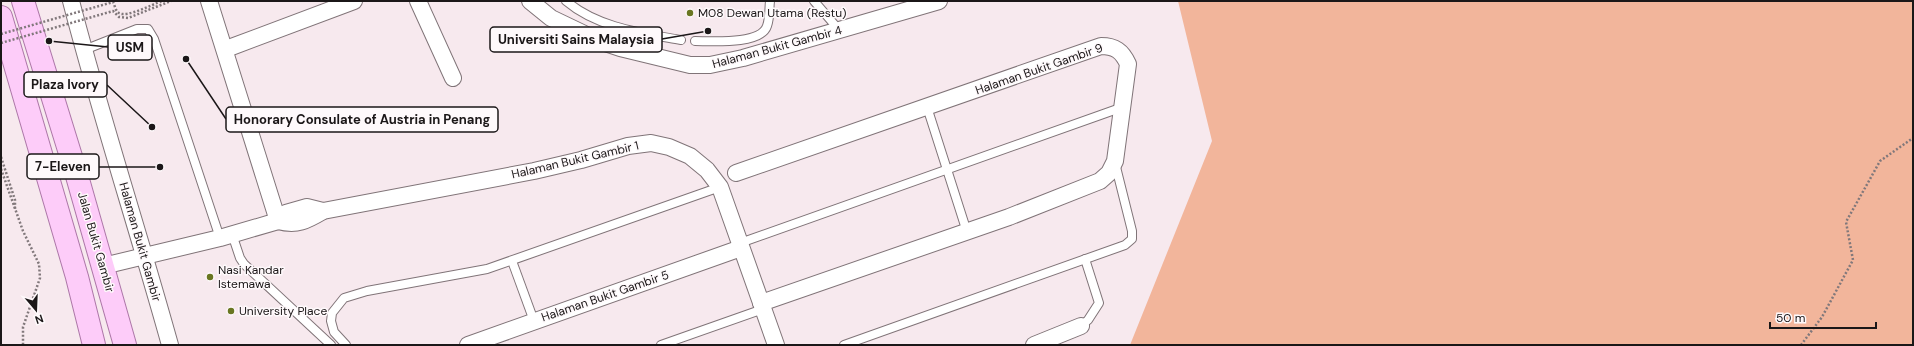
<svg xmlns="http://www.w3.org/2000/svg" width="1914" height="346" font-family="'DM Sans',sans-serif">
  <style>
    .green { fill: #f2b59b }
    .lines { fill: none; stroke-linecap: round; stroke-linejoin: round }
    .lane-casing { stroke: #807478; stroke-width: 10 }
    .street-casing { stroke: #807478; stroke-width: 18 }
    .primary-casing { stroke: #ad77a8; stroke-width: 24 }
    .path { stroke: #81787b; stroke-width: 2.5; stroke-dasharray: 2 2; stroke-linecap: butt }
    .lane { stroke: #fff; stroke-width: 8 }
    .street { stroke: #fff; stroke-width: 16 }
    .primary { stroke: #fdccf9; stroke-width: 22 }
    .path-bridge { stroke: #81787b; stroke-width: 2.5; stroke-dasharray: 2 2; stroke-linecap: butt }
    .poi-dot { fill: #697621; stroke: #fef9fb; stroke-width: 1.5 }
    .labels { text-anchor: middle; stroke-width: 3; stroke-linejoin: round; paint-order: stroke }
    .poi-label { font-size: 12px; fill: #1b1718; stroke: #fef9fb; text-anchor: start }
    .street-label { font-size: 12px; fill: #1b1718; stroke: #fef9fb }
    .leader { fill: none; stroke: #1b1718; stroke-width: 1.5 }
    .callout-dot { fill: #1b1718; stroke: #fef9fb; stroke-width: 1.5 }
    .callout { fill: #fef9fb; stroke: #1b1718; stroke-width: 1.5 }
    .callout-label { font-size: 13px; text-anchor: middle; font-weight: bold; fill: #1b1718 }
  </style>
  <rect width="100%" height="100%" fill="#f7e9ee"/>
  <polygon class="green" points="1178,1 1913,1 1913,345 1130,345 1212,141"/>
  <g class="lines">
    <defs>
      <g id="lane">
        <path d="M566,1C598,28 642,33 681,40"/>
        <polyline points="814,1 840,31"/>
        <path d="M695,41C711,41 761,45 767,26C770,18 769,9 770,1"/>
        <polyline points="84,50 137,29 148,29 154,39 220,238"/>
        <polyline points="927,107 967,232"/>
        <polyline points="232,234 240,258 244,264 331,345"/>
        <polyline points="740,243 1123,107"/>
        <polyline points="512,261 534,321"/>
        <polyline points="1081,326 1088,320 1099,303 1085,259"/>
        <polyline points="346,345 334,332 331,321 332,313 344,298 367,291 487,269 720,187"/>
        <polyline points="661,345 763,309"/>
        <polyline points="844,345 1125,245 1132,239 1132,231 1115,163"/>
      </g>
      <g id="street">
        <path d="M71,1C101,117 138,230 170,345"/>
        <polyline points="209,1 278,221"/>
        <polyline points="418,1 453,78"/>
        <polyline points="530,1 551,18 574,29 599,41 620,48 690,65 710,65 743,58 939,1"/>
        <polyline points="226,49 354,1"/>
        <path d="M736,173L1101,46C1115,46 1122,51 1128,64L1115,161L1109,173L1100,181L1009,217L761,303"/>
        <path d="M278,221C297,226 306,221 323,211L534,171L581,160L628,146L651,143L669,147L690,156L707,170L720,187L776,345"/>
        <polyline points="103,266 220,238 278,221 286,213 307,207 323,211"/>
        <polyline points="468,345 741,248"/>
        <polyline points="1034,345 1081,326"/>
      </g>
      <g id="primary">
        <polyline points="23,1 77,176 125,345"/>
        <polyline points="1,17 77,277 94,345"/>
      </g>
    </defs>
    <use href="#lane" class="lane-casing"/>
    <use href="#street" class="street-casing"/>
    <use href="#primary" class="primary-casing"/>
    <g class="path">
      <polyline points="1,157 15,200 15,209"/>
      <polyline points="1,169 23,231 39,264 40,278 23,327 23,345"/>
      <polyline points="1801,345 1822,317 1853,260 1846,222 1880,161 1913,138"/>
    </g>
    <use href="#lane" class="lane"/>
    <use href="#street" class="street"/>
    <use href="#primary" class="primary"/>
    <g class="path-bridge">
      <path d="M1,34L113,2C115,5 115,11 119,13C127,18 153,4 162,1"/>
      <polyline points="1,43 113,11 119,17 128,18 171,1"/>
    </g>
  </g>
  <g class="poi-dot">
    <circle cx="690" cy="13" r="4"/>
    <circle cx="210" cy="277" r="4"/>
    <circle cx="231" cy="311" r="4"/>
  </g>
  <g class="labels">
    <g class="poi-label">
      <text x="698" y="17">M08 Dewan Utama (Restu)</text>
      <text x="218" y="274">Nasi Kandar<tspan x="218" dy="14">Istemawa</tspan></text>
      <text x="239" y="315">University Place</text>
    </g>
    <g class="street-label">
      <text transform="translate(777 47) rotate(-15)" y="4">Halaman Bukit Gambir 4</text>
      <text transform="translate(1039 69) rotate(-19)" y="4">Halaman Bukit Gambir 9</text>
      <text transform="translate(575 160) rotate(-13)" y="4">Halaman Bukit Gambir 1</text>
      <text transform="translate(96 242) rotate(74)" y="4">Jalan Bukit Gambir</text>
      <text transform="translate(140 242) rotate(74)" y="4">Halaman Bukit Gambir</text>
      <text transform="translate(605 296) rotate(-19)" y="4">Halaman Bukit Gambir 5</text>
    </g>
  </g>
  <path class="leader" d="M708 31L662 39M49 41L108 47M152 127L107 85M186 59L226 119M160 167L99 167"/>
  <g class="callout-dot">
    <circle cx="708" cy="31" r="4"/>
    <circle cx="49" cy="41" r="4"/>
    <circle cx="152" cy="127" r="4"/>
    <circle cx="186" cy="59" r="4"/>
    <circle cx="160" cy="167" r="4"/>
  </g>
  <g class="callout">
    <rect x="490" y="27" width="172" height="25" rx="4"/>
    <rect x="108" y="35" width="44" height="25" rx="4"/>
    <rect x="24" y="72" width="83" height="25" rx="4"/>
    <rect x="226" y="107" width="272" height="25" rx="4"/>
    <rect x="27" y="154" width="72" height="25" rx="4"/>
  </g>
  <g class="callout-label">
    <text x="576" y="44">Universiti Sains Malaysia</text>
    <text x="130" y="52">USM</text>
    <text x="65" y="89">Plaza Ivory</text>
    <text x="362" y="124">Honorary Consulate of Austria in Penang</text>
    <text x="63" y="171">7-Eleven</text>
  </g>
  <rect width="1914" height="346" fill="none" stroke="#1b1718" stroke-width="4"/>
  <g transform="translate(36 310) rotate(161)" stroke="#fef9fb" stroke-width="3" paint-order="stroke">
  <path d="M0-3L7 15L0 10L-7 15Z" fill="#1b1718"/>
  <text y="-6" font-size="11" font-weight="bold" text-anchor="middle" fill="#1b1718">N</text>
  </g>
  <path d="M1770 322v6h106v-6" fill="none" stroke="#1b1718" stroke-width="2"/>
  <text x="1776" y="322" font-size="12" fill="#1b1718" stroke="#fef9fb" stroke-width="3" paint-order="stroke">50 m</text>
</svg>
